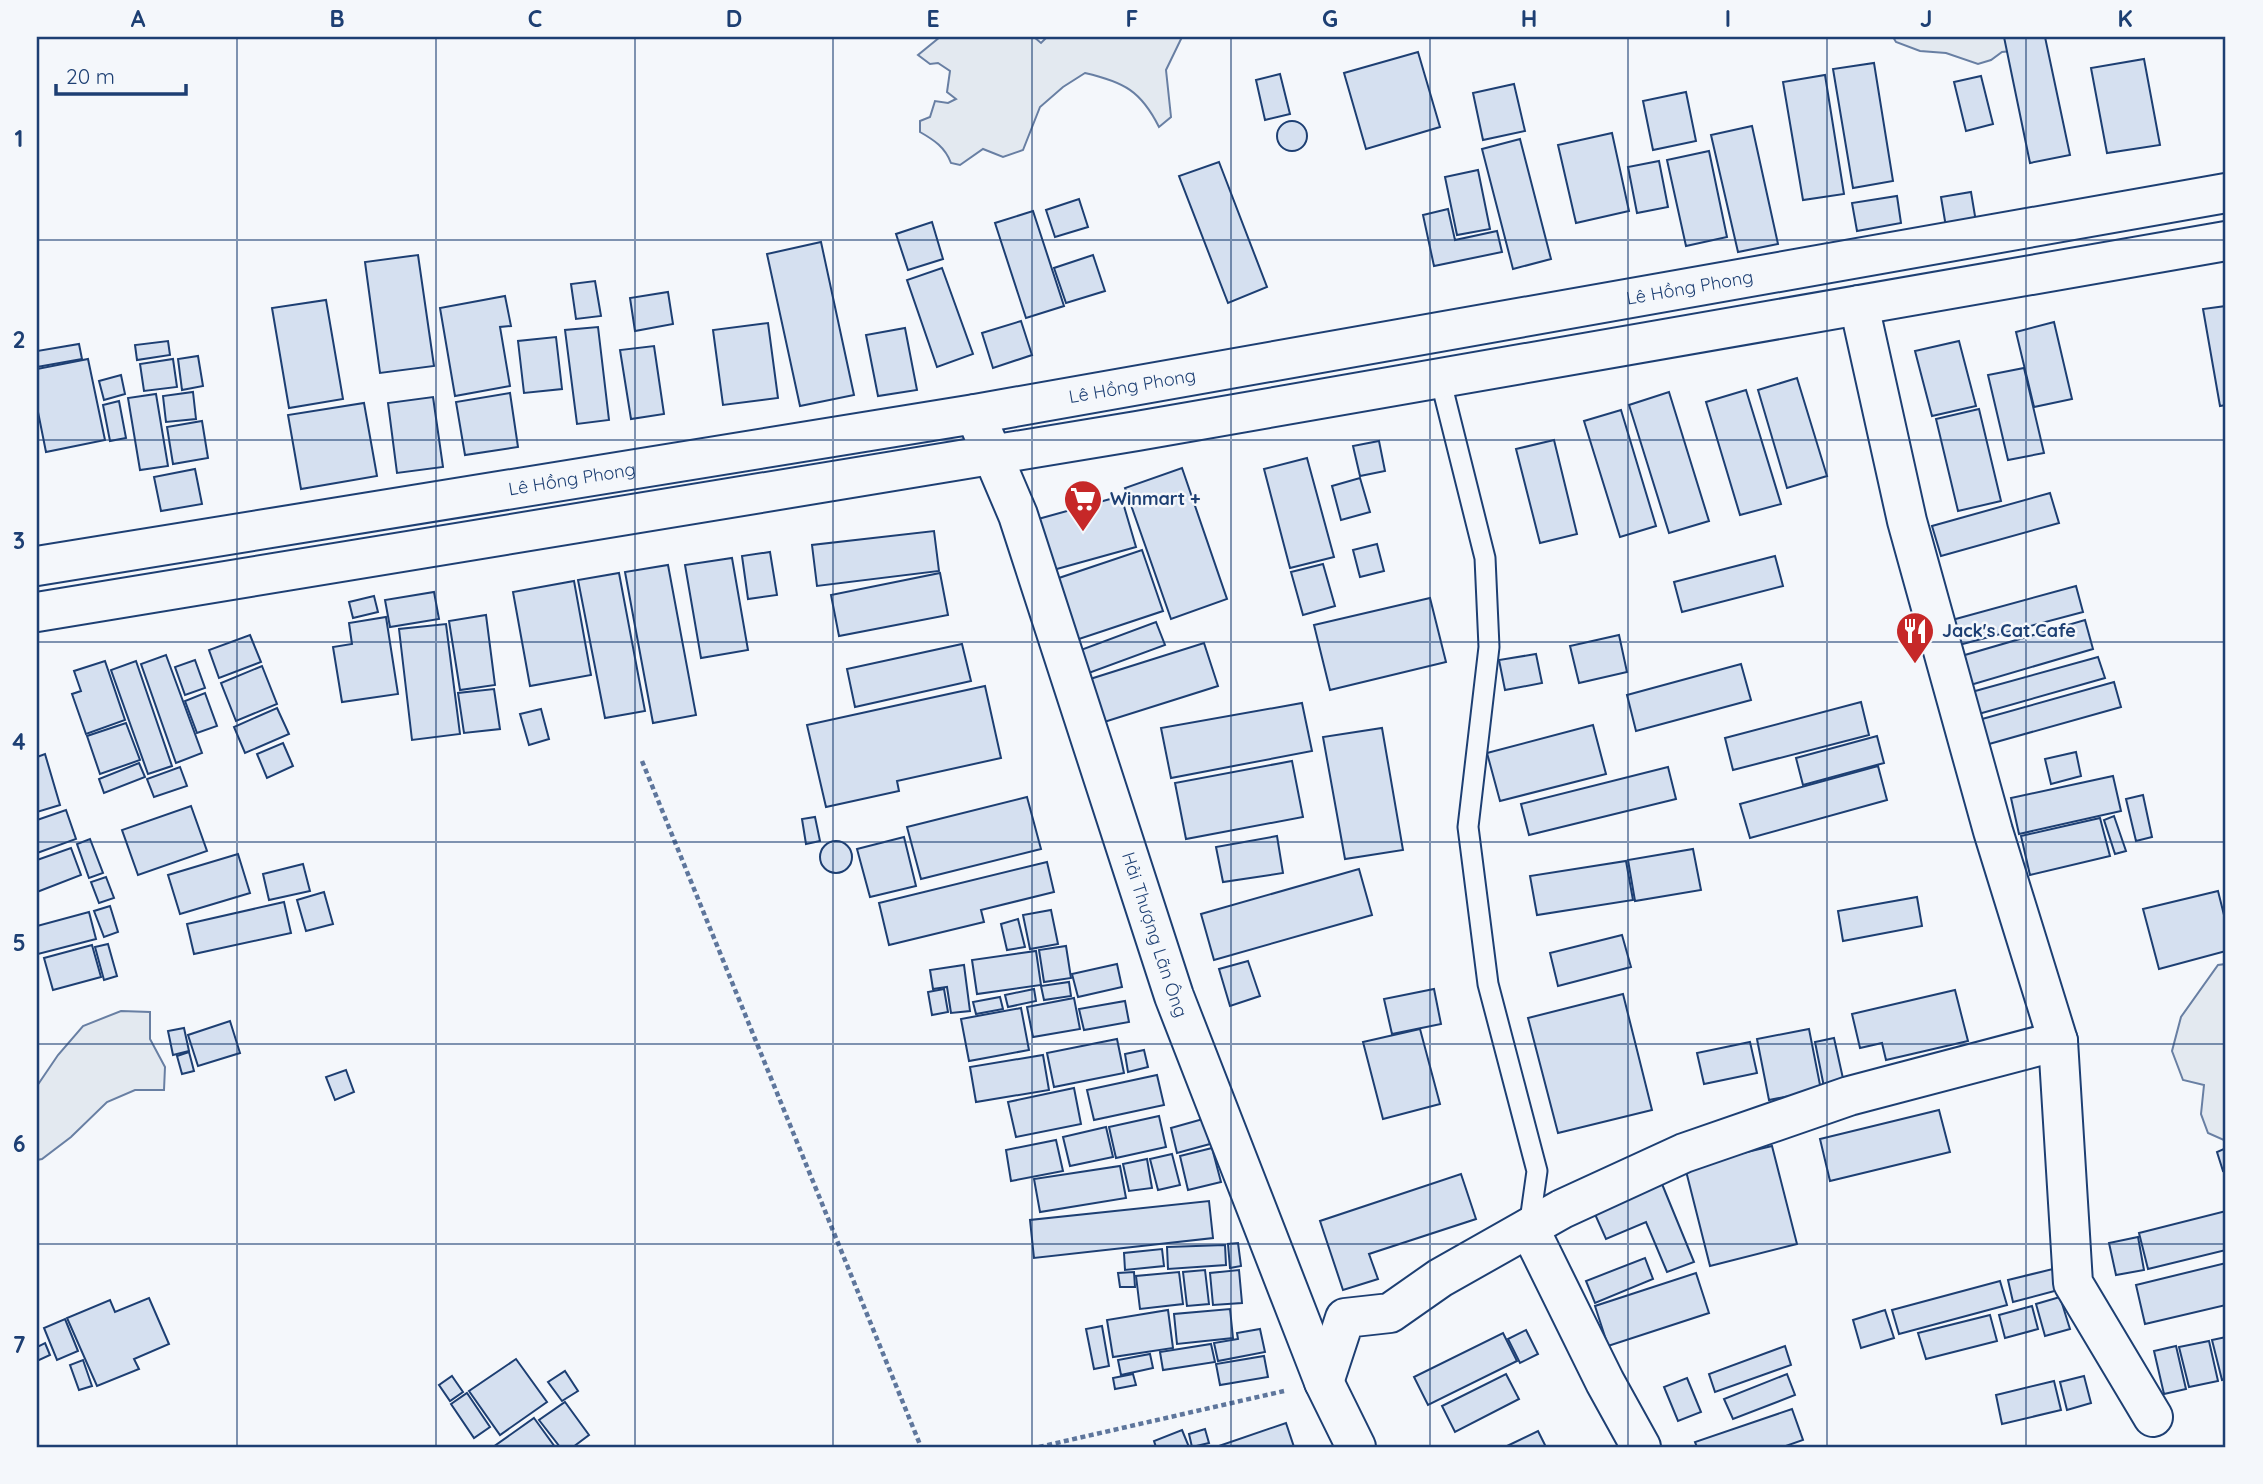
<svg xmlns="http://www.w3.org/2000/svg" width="2263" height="1484" font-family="Quicksand,sans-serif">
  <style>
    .green { fill: #e3e9f0; stroke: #687fa3; stroke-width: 2 }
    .building { fill: #d5e0f0; stroke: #1d3f73; stroke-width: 2 }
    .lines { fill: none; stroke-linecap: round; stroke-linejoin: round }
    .lane-casing { stroke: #1d3f73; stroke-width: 23 }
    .street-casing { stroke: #1d3f73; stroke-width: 42 }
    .secondary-casing { stroke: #1d3f73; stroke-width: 42 }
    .path { stroke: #5e769c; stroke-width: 4.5; stroke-dasharray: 5 3.5; stroke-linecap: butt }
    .lane { stroke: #f4f7fb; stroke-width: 19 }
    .street { stroke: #f4f7fb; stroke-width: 38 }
    .secondary { stroke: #f4f7fb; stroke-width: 38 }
    .grid { fill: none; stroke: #1d3f73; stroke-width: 2; stroke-opacity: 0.55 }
    .labels { text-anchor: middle; stroke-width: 5; stroke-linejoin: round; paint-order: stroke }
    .street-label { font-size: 18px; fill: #1d3f73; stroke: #f4f7fb }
    .poi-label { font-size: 18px; font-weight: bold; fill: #1d3f73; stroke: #f4f7fb; text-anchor: start }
    .neatline { fill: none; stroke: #1d3f73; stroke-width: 2.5 }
    .grid-label { font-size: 23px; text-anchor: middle; font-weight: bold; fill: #1d3f73 }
  </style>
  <rect width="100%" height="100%" fill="#f4f7fb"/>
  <g class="green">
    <path d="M940,37H1034L1041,43L1047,37H1182L1166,70L1171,117L1159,127C1141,91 1124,82 1085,73L1063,87L1040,107L1023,150L1003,157L983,149L960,165L951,163C945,147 934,140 920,132V121L930,117L935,101L948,103L956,99L947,92L950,71L938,63L930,64L918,55Z"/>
    <polygon points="1893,37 2041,37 2040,45 2012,51 2002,52 1991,60 1978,64 1946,53 1920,51 1896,42"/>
    <polygon points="2226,964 2226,1141 2208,1133 2201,1114 2204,1085 2183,1080 2172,1051 2181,1017 2218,965"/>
    <polygon points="121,1011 150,1012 150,1039 165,1067 164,1090 135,1090 107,1102 71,1137 42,1159 37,1160 37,1086 58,1055 83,1026"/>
  </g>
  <g class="building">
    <polygon points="2004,37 2045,37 2070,155 2030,163"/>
    <polygon points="1418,52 1440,127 1366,149 1344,73"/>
    <polygon points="2144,59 2160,145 2107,153 2091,68"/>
    <polygon points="1874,63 1893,181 1853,188 1833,69"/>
    <polygon points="1280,74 1290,114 1265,120 1256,80"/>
    <polygon points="1825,75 1844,194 1803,200 1783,82"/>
    <polygon points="1981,76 1993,124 1966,131 1954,82"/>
    <polygon points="1514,84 1525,131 1483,140 1473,93"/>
    <polygon points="1686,92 1696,141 1653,150 1643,101"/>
    <circle cx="1292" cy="136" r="15"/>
    <polygon points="1752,126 1778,244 1738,252 1711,135"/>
    <polygon points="1612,133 1629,211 1576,223 1558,145"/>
    <polygon points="1520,139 1551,259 1513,269 1482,149"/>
    <polygon points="1709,151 1727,237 1686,246 1667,160"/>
    <polygon points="1659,161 1668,207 1637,213 1628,167"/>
    <polygon points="1219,162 1267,287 1228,303 1179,176"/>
    <polygon points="1478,170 1490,229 1457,235 1445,177"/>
    <polygon points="1971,192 1976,222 1946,227 1941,197"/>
    <polygon points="1897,196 1901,223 1857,231 1852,203"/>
    <polygon points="1079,199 1088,227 1055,237 1046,210"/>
    <polygon points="1448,209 1455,240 1497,231 1502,252 1434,266 1423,215"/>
    <polygon points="1033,211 1064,306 1026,318 995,223"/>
    <polygon points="932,222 943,259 908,270 896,234"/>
    <polygon points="821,242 854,395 800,406 767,254"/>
    <polygon points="418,255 434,366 380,373 365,262"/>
    <polygon points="1093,255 1105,291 1066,303 1054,268"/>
    <polygon points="942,268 973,354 937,367 907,280"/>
    <polygon points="595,281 601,316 576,319 571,284"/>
    <polygon points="668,292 673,324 635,331 630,298"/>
    <polygon points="505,296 511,326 500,327 510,386 455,396 440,308"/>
    <polygon points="326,300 343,399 289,408 272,308"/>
    <polygon points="2226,306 2226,405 2220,406 2203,309"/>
    <polygon points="1021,321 1032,355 993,368 982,333"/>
    <polygon points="2054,322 2072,399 2034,407 2016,332"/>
    <polygon points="768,323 778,398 723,405 713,330"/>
    <polygon points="598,327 609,420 577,424 565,330"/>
    <polygon points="905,328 917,390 878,396 866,335"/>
    <polygon points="556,337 562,389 524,393 518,341"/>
    <polygon points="168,341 170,355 137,360 135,345"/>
    <polygon points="1959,341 1976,406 1932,416 1915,351"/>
    <polygon points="79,344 82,359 37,367 37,351"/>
    <polygon points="654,346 664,414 631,419 620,350"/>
    <polygon points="198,356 203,386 182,390 178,359"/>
    <polygon points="88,359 105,440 46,452 37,407 37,369"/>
    <polygon points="173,359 177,387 144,391 140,364"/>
    <polygon points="2024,368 2044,453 2008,460 1988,375"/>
    <polygon points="121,375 125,394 104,400 99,381"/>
    <polygon points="1797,378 1827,476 1787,488 1758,390"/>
    <polygon points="1746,390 1781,504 1740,515 1706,402"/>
    <polygon points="193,392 196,419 166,422 163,396"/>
    <polygon points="1669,392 1709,521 1669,533 1629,405"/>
    <polygon points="510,393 518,447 465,455 456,402"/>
    <polygon points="156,394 168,466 140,470 128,398"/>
    <polygon points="433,397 443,467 397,473 388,403"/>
    <polygon points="119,401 126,438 110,441 103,405"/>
    <polygon points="364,403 377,476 301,489 288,415"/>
    <polygon points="1979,409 2001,501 1958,511 1936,419"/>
    <polygon points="1621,410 1656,526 1620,537 1584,421"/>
    <polygon points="202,421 208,458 173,464 167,427"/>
    <polygon points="1554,440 1577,534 1540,543 1516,449"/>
    <polygon points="1379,441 1385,471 1360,476 1353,446"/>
    <polygon points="1307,458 1334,557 1290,568 1264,469"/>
    <polygon points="1182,468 1227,599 1171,619 1125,488"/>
    <polygon points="195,469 202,504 161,511 154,477"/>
    <polygon points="1360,478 1370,512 1341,520 1332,486"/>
    <polygon points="2050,493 2059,523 1941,556 1932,526"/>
    <polygon points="1121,496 1136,547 1046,572 1031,521"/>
    <polygon points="934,531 939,571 817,586 812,545"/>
    <polygon points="1377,544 1384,571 1360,577 1353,550"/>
    <polygon points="1142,550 1163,611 1070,642 1050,581"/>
    <polygon points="770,552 777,595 748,599 742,556"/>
    <polygon points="1775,556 1783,586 1682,612 1674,582"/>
    <polygon points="732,558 748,650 701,658 685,565"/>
    <polygon points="1323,564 1335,606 1303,615 1291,572"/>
    <polygon points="668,565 696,715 653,723 625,572"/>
    <polygon points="619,573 645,711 605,718 578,580"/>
    <polygon points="940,573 948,615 839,636 831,595"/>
    <polygon points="574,581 591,675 530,686 513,592"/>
    <polygon points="2076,586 2083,612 1959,645 1952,620"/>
    <polygon points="434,592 439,619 390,627 385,600"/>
    <polygon points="374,596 378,612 353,618 349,602"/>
    <polygon points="1430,598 1446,662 1330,690 1314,625"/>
    <polygon points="486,615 495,685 460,690 449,621"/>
    <polygon points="386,617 398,694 342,702 333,647 352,644 349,623"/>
    <polygon points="2085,620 2093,649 1967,686 1958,657"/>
    <polygon points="1156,622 1165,645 1086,674 1078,651"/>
    <polygon points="446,624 460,734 412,740 399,629"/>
    <polygon points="250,635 261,662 219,678 209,650"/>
    <polygon points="1619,635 1627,672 1579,683 1570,646"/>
    <polygon points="1204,643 1218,686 1101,723 1087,680"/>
    <polygon points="962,644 971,681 855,707 847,669"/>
    <polygon points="1536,654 1542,683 1505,690 1499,660"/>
    <polygon points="166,655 202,753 176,763 141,664"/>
    <polygon points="2098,657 2105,678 1975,715 1968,693"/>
    <polygon points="195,660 205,688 185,695 175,667"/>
    <polygon points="105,661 125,720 86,734 72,694 81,691 74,671"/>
    <polygon points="136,661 172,766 148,774 111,670"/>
    <polygon points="1741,664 1751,700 1636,731 1627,695"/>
    <polygon points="262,666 277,704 236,721 221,683"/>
    <polygon points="2114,682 2121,707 1982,746 1975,721"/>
    <polygon points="985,686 1001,758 897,781 899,791 826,807 807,725"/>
    <polygon points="494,689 500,729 464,733 458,693"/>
    <polygon points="205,693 217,726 197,733 185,701"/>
    <polygon points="1861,702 1869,735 1733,770 1725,738"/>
    <polygon points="1302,703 1312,751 1171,778 1161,728"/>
    <polygon points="277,708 289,734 245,753 234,727"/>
    <polygon points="541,709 549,739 529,745 520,714"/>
    <polygon points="126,723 140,760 100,774 87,736"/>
    <polygon points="1593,725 1606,774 1500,801 1487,753"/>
    <polygon points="1382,728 1403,850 1345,859 1323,737"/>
    <polygon points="1877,736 1884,763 1803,785 1796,758"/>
    <polygon points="283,743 293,766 267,778 257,754"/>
    <polygon points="2076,752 2081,776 2051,784 2045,759"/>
    <polygon points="45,754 60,805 37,812 37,757"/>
    <polygon points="1292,761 1303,817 1186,839 1175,783"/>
    <polygon points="139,763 145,777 104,793 99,779"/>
    <polygon points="1878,766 1887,800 1750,838 1740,804"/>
    <polygon points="180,767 187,786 154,797 147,779"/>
    <polygon points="1668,767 1676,799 1529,835 1521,804"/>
    <polygon points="2113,776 2121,811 2019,834 2011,798"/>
    <polygon points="2143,795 2152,837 2136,841 2126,799"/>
    <polygon points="1027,797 1041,849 921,879 907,827"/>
    <polygon points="191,806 207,851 138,875 122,830"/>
    <polygon points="66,810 76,839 37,853 37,820"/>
    <polygon points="2114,816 2126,851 2115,854 2104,820"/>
    <polygon points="815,817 820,841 806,844 802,819"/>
    <polygon points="2100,818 2110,856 2030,875 2021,836"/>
    <polygon points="1277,836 1283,873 1223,882 1216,847"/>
    <polygon points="904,837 916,886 870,897 857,849"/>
    <polygon points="90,839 103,873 89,878 77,844"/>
    <circle cx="836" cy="857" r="16"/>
    <polygon points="71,848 81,875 37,892 37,860"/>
    <polygon points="1693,849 1701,890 1635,901 1628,860"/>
    <polygon points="238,854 250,893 180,914 168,875"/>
    <polygon points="1626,861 1633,900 1537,915 1530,876"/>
    <polygon points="1047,862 1054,892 981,910 984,922 889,945 879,903"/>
    <polygon points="303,864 310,891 269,900 263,874"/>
    <polygon points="1359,869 1372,915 1214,960 1201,914"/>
    <polygon points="106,877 114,898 99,903 91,882"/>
    <polygon points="2218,891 2226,923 2226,951 2159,969 2143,909"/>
    <polygon points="324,892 333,924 306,931 297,900"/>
    <polygon points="1917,897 1922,926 1843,941 1838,911"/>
    <polygon points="284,902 291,933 194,954 187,924"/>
    <polygon points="110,906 118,932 104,937 94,911"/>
    <polygon points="1051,910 1058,944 1030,949 1023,915"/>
    <polygon points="89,912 96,939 38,954 37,926"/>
    <polygon points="1018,919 1025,947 1007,950 1001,924"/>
    <polygon points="1622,935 1631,967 1558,986 1550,953"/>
    <polygon points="108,944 117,976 104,980 95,947"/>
    <polygon points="92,945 101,977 53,990 44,958"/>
    <polygon points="1066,946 1071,978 1044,982 1039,950"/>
    <polygon points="1036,951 1041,985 977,994 972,960"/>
    <polygon points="1248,961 1260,996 1230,1006 1219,969"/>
    <polygon points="1117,964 1122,987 1078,997 1072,974"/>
    <polygon points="964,965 970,1011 951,1013 947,987 933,989 930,970"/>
    <polygon points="1069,982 1071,996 1044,1000 1041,986"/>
    <polygon points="944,989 948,1012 932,1015 928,992"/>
    <polygon points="1034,989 1036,1001 1008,1007 1005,995"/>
    <polygon points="1434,989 1441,1024 1392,1034 1384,999"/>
    <polygon points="1955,990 1968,1041 1886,1060 1882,1043 1860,1048 1852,1014"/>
    <polygon points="1623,994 1652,1110 1558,1133 1528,1018"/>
    <polygon points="1000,997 1003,1009 976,1014 973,1002"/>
    <polygon points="1074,998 1080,1029 1033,1037 1027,1007"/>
    <polygon points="1125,1001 1129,1022 1084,1030 1079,1009"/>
    <polygon points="1021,1008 1029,1050 969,1061 961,1019"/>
    <polygon points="230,1021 240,1053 198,1066 188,1035"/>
    <polygon points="184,1028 189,1051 173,1055 168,1031"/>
    <polygon points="1420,1029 1440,1104 1383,1119 1363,1042"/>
    <polygon points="1809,1029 1821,1090 1769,1100 1757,1039"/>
    <polygon points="1834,1038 1844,1083 1824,1087 1815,1042"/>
    <polygon points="1117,1039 1124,1073 1054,1087 1047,1053"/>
    <polygon points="1750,1042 1757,1073 1704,1084 1697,1053"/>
    <polygon points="1144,1050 1148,1067 1128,1072 1125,1054"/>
    <polygon points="189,1052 194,1071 182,1074 177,1056"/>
    <polygon points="1043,1055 1049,1090 976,1102 970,1067"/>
    <polygon points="346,1070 354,1092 335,1100 326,1077"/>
    <polygon points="1157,1075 1164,1105 1094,1120 1087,1090"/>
    <polygon points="1074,1088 1081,1124 1016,1137 1008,1102"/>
    <polygon points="1939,1110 1950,1152 1830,1181 1820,1139"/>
    <polygon points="1159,1116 1166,1147 1116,1158 1109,1127"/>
    <polygon points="1203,1119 1210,1144 1177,1153 1171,1128"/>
    <polygon points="1106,1127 1113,1157 1070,1166 1063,1137"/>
    <polygon points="1056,1140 1063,1171 1011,1181 1006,1150"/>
    <polygon points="1772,1146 1797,1244 1710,1266 1685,1167"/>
    <polygon points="1212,1148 1221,1182 1188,1190 1180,1156"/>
    <polygon points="2226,1148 2226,1170 2223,1171 2217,1152"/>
    <polygon points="1172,1154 1180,1185 1158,1190 1150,1159"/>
    <polygon points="1147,1159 1152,1188 1129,1191 1123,1164"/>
    <polygon points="1120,1166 1126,1198 1040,1212 1034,1179"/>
    <polygon points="1461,1174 1476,1219 1369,1254 1378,1279 1343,1290 1320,1221"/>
    <polygon points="1662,1184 1694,1262 1667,1272 1646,1222 1606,1239 1594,1212"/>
    <polygon points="1209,1201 1213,1238 1034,1258 1030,1220"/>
    <polygon points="2226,1211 2226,1250 2148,1269 2139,1233"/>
    <polygon points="2138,1237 2144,1270 2116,1275 2109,1243"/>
    <polygon points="1238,1243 1241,1266 1230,1268 1228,1244"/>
    <polygon points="1225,1245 1226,1265 1168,1269 1167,1247"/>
    <polygon points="1162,1249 1164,1266 1125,1270 1124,1253"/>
    <polygon points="1645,1258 1653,1279 1595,1303 1586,1281"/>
    <polygon points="2226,1263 2226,1305 2145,1324 2136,1285"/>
    <polygon points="2057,1268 2062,1289 2013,1302 2008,1280"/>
    <polygon points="1205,1270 1209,1304 1187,1306 1183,1272"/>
    <polygon points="1239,1270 1242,1303 1213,1305 1210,1273"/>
    <polygon points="1134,1272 1135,1287 1120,1287 1118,1273"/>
    <polygon points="1179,1272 1183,1304 1140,1309 1136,1276"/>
    <polygon points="1696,1273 1709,1313 1608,1346 1595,1306"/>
    <polygon points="2000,1281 2007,1305 1899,1334 1892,1310"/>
    <polygon points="2060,1297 2070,1329 2045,1336 2036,1304"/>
    <polygon points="149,1298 169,1344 134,1359 139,1369 97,1386 67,1318 110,1300 115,1312"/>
    <polygon points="2032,1306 2038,1329 2005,1338 1999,1315"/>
    <polygon points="1230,1309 1233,1338 1177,1344 1174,1314"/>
    <polygon points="1168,1310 1173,1348 1113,1357 1107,1320"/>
    <polygon points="1885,1310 1894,1338 1861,1348 1853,1320"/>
    <polygon points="1990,1315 1997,1341 1926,1359 1918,1333"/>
    <polygon points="65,1319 78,1351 57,1360 44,1328"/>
    <polygon points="1102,1326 1109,1366 1094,1369 1086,1329"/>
    <polygon points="1260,1329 1265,1352 1218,1361 1214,1343 1238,1339 1237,1333"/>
    <polygon points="1526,1330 1538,1354 1520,1363 1508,1339"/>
    <polygon points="1503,1333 1517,1361 1428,1405 1414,1377"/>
    <polygon points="2226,1337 2226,1379 2222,1380 2212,1340"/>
    <polygon points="2209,1341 2218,1381 2189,1387 2179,1347"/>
    <polygon points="45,1343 50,1355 37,1361 37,1347"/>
    <polygon points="1211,1344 1215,1362 1163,1370 1160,1352"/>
    <polygon points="1785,1346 1791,1365 1715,1392 1709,1374"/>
    <polygon points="2176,1346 2186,1389 2164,1394 2154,1351"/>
    <polygon points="1150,1354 1153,1368 1121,1375 1118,1360"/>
    <polygon points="1264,1356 1268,1377 1220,1385 1216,1364"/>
    <polygon points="516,1359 547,1402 500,1435 469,1391"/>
    <polygon points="83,1360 92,1386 79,1390 70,1365"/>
    <polygon points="565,1371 578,1391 562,1401 548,1382"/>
    <polygon points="1133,1374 1136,1385 1115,1389 1113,1378"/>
    <polygon points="1506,1374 1519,1399 1455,1432 1442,1406"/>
    <polygon points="1787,1374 1795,1395 1733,1419 1724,1399"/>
    <polygon points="452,1376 463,1392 450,1401 439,1385"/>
    <polygon points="2084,1376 2091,1403 2067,1410 2060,1382"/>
    <polygon points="1687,1378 1701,1412 1678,1421 1664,1387"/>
    <polygon points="2054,1381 2061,1410 2002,1424 1996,1395"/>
    <polygon points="467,1393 490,1427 474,1438 451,1404"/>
    <polygon points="565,1402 589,1435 573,1447 560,1447 539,1420"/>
    <polygon points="1792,1409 1803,1440 1783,1447 1697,1447 1695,1442"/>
    <polygon points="534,1418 555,1447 493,1447"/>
    <polygon points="1286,1423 1294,1447 1216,1447"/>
    <polygon points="1205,1429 1209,1443 1192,1447 1189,1434"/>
    <polygon points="1182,1430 1189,1447 1156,1447 1154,1441"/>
    <polygon points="1538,1431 1546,1447 1505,1447"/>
  </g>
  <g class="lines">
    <defs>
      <polyline id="lane" points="1440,378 1485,558 1489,647 1468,827 1488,984 1537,1171 1529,1228"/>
      <g id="street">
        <polyline points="1859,305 1907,521 1993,831 2058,1041 2073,1283 2153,1417"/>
        <path id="s1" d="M975,414L1018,515L1174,996L1324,1382L1356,1447"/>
        <polyline points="1529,1228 1605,1382 1641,1447"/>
        <polyline points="1324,1382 1345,1318 1390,1313 1440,1278 1562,1209 1684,1153 1849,1096 2058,1041"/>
      </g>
      <g id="secondary">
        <path id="s2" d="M37,566L975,414L2226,193"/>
        <polyline points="37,612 1137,431 2226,241"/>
      </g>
    </defs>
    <use href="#lane" class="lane-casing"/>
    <use href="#street" class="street-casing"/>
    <use href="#secondary" class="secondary-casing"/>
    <g class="path">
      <polyline points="642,761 921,1447"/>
      <polyline points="1039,1447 1284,1391"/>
    </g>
    <use href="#lane" class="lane"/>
    <use href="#street" class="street"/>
    <use href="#secondary" class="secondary"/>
  </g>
  <path class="grid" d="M237,37V1447M436,37V1447M635,37V1447M833,37V1447M1032,37V1447M1231,37V1447M1430,37V1447M1628,37V1447M1827,37V1447M2026,37V1447M37,240H2226M37,440H2226M37,642H2226M37,842H2226M37,1044H2226M37,1244H2226"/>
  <defs>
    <symbol id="supermarket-pin" viewBox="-11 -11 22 30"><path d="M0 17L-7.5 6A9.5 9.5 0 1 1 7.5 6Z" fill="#c62828" stroke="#f4f7fb"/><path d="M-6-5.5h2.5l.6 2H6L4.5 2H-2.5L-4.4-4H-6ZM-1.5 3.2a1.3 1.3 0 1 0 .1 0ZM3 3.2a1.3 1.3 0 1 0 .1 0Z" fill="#fff"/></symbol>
    <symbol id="restaurant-pin" viewBox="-11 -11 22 30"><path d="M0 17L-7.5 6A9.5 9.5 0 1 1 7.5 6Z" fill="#c62828" stroke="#f4f7fb"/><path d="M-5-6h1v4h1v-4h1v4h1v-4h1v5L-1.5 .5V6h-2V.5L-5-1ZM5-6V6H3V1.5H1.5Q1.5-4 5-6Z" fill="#fff"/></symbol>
  </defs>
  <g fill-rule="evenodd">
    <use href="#supermarket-pin" x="1061" y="477" width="44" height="60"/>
    <use href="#restaurant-pin" x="1893" y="609" width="44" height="60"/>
  </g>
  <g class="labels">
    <g class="street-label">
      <text dy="6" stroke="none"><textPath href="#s2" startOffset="1676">Lê Hồng Phong</textPath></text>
      <text dy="6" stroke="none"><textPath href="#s2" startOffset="1110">Lê Hồng Phong</textPath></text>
      <text dy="6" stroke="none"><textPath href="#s2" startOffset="542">Lê Hồng Phong</textPath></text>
      <text dy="6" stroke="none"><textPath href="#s1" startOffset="551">Hải Thượng Lãn Ông</textPath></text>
    </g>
    <g class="poi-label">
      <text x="1110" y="505">Winmart +</text>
      <text x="1942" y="637">Jack's Cat Cafe</text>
    </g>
  </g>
  <rect width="2263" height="1484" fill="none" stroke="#f4f7fb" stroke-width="77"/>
  <path d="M56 84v10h130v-10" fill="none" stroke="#1d3f73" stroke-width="3.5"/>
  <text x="66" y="84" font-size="21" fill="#1d3f73" stroke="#f4f7fb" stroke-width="5" paint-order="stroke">20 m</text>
  <rect x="38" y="38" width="2186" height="1408" class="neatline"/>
  <g class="grid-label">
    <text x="138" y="27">A</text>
    <text x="337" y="27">B</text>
    <text x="535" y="27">C</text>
    <text x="734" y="27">D</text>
    <text x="933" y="27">E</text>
    <text x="1132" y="27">F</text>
    <text x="1330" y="27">G</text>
    <text x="1529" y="27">H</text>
    <text x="1728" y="27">I</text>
    <text x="1926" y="27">J</text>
    <text x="2125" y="27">K</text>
    <text x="19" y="147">1</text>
    <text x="19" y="348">2</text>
    <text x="19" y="549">3</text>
    <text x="19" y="750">4</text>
    <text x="19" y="951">5</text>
    <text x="19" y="1152">6</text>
    <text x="19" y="1353">7</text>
  </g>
</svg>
